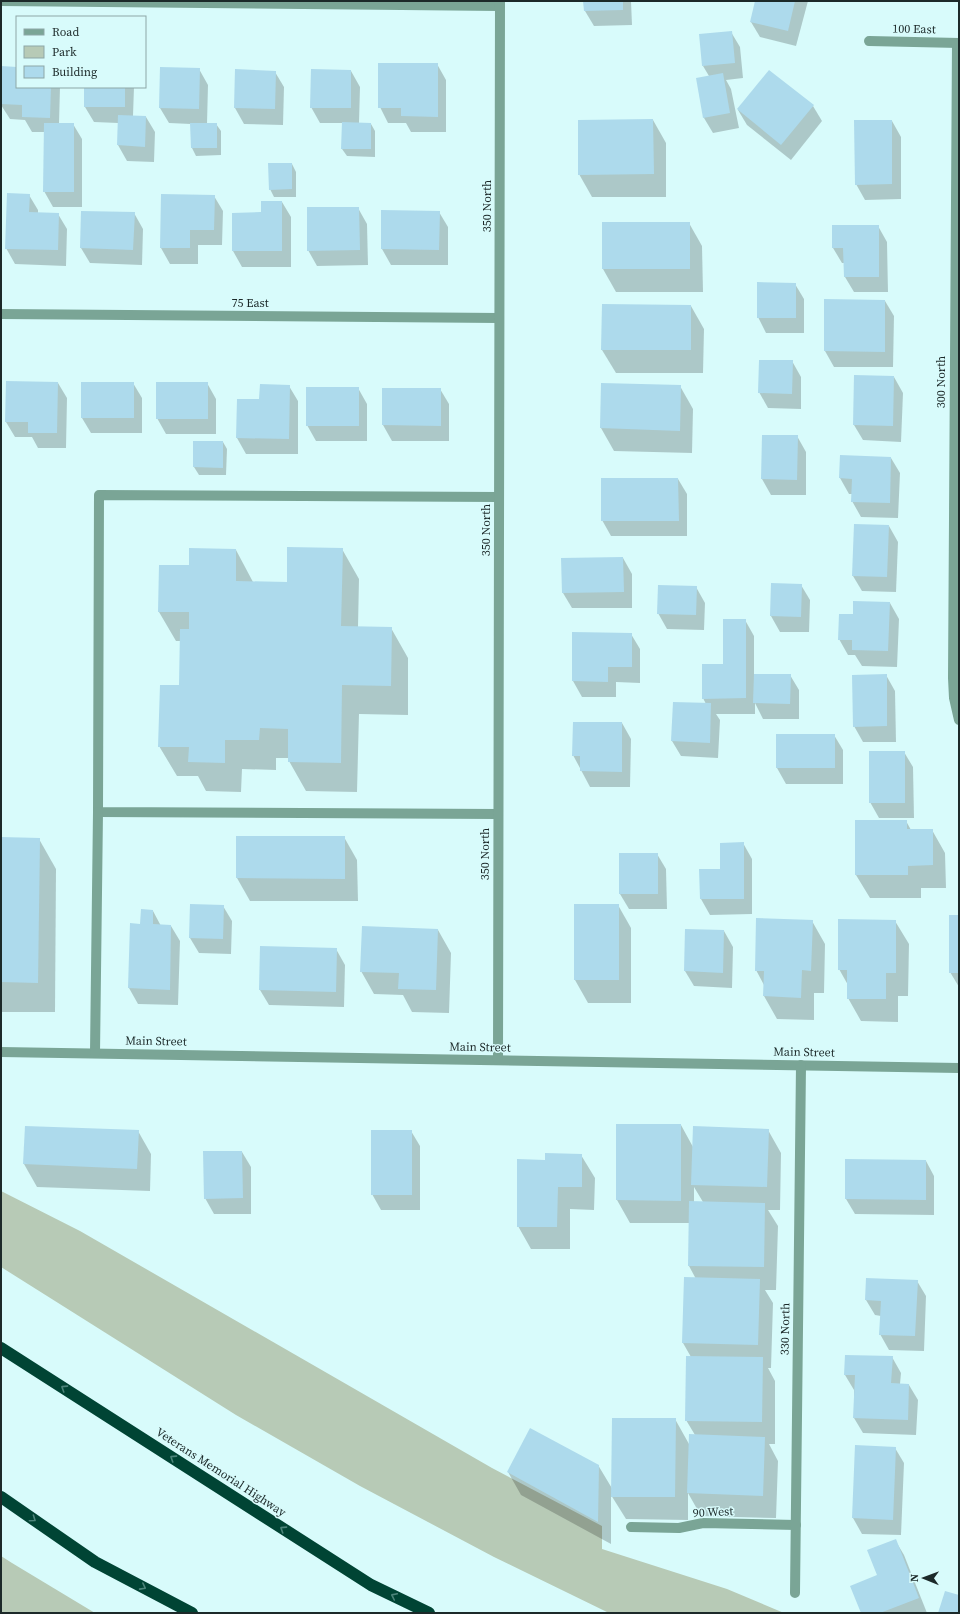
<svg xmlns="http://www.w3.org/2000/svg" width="960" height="1614" font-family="'Source Serif 4',serif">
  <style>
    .green { fill: #b7cab6 }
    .shadow { fill: #0003; fill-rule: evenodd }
    .building { fill: #addaec }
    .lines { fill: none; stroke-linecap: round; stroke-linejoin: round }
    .minor { stroke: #7aa596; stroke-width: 10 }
    .highway { stroke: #004434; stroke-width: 12 }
    .oneway { stroke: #4c847a }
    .labels { text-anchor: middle; stroke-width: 3; stroke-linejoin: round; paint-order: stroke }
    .street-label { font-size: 12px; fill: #1c2929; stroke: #d8fbfb }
  </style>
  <rect width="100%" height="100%" fill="#d8fbfb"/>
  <g class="green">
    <polygon points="1,1191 80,1231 492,1468 602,1526 602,1549 727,1589 784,1613 609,1613 494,1557 360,1486 236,1415 1,1267"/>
    <polygon points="1,1556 12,1563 95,1613 1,1613"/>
  </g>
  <g class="shadow">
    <polygon points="584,1 631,1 632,25 594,26 585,11"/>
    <polygon points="756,1 808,1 796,46 760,37 751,22"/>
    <polygon points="731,32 740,47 743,78 726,80 731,89 739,128 713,133 704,118 709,76 703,66"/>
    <polygon points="437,64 446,80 446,132 411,132 406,123 388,123 380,107"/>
    <polygon points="17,68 17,87 60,87 59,124 73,124 82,139 82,207 53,207 44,191 44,132 32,132 25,120 10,119 1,105 1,90"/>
    <polygon points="199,69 208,85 207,124 216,124 221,131 221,155 196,156 192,148 191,124 169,123 160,108"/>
    <polygon points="236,70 275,72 284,87 283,125 244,124 235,108"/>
    <polygon points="351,71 360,87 359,123 371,124 375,131 375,157 347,156 342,149 343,123 320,123 311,107"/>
    <polygon points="85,87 134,87 133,116 146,117 155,132 154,162 127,161 118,145 118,123 94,122 85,107"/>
    <polygon points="813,106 822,121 791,160 747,125 738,110"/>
    <polygon points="653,120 666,143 666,197 592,197 579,174"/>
    <polygon points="892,121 901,137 901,199 865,200 856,184"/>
    <polygon points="292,164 296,172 296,197 274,197 270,189"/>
    <polygon points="29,195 38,210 38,213 58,214 67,229 66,266 15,264 6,248"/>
    <polygon points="162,195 214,196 223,211 222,245 198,245 198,264 170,264 161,248"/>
    <polygon points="282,202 291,217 291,267 242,267 233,251 233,213 262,213"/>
    <polygon points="358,208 367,224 368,265 317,266 308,250"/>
    <polygon points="382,211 439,212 448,227 448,265 391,265 382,249"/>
    <polygon points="134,213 143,229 142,265 90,263 81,248"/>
    <polygon points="689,223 702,246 703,292 616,292 603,269"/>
    <polygon points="878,226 887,242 888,292 854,292 845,277 845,263 842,263 833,248"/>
    <polygon points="795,284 804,299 804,333 766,333 758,317"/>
    <polygon points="825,300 885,301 894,316 893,367 834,367 825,351"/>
    <polygon points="691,306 704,329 703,373 616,373 602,350"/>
    <polygon points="792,361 801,377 801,409 768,408 759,392"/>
    <polygon points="894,377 903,393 901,442 863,440 854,425"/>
    <polygon points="58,383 67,398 66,448 38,448 32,437 15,437 6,422"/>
    <polygon points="133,383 142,398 142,433 91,433 82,418"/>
    <polygon points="207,383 216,399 216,434 166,434 157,418"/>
    <polygon points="602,384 680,386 693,409 692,453 614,451 601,428"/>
    <polygon points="289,386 298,401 298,454 246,454 237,438 238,400 260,400"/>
    <polygon points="358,388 367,404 367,441 316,441 307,425"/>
    <polygon points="383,389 440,389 449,404 449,441 392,441 383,425"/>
    <polygon points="763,436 797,436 806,452 806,495 771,495 762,479"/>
    <polygon points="194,442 223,442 227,449 226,475 199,475 194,467"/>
    <polygon points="891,458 900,473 898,518 861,517 852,501 852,494 849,494 840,478"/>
    <polygon points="678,479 687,494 687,536 611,536 602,520"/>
    <polygon points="889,526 898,542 896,592 862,591 853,576"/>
    <polygon points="342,549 359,579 358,627 391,628 408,658 408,715 359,714 357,792 306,791 289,761 289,758 276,758 276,770 242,769 241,792 206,791 198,776 177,776 159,746 180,686 181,641 176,641 159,612 190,566 236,550 253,582 288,583"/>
    <polygon points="623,558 632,574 632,608 572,608 563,593"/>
    <polygon points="772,584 801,585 810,600 809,632 780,632 771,616"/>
    <polygon points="696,587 705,603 704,630 667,629 658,613"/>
    <polygon points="890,603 899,619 897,667 862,666 855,655 848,655 839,639"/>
    <polygon points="745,620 754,636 754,675 790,675 799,690 799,719 763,719 755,703 755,714 716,714 720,720 718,758 681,756 672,741 706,704 703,698 724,665"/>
    <polygon points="573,633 631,634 640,649 640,683 616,682 616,697 582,697 573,681"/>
    <polygon points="886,675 895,691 896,742 863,742 854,726"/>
    <polygon points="622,723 631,739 630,787 590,787 573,755"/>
    <polygon points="777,735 834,735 843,750 843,784 786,784 777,768"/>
    <polygon points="904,752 913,767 914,818 879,818 870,802"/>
    <polygon points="906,821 911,830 932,830 945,853 946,888 921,888 921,898 870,898 856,875"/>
    <polygon points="344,837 357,860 358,901 250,901 237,878"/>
    <polygon points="1,838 39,839 56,869 55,1012 1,1012"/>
    <polygon points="743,843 752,859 752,914 710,915 701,899 700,870 721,870"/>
    <polygon points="657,854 666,869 667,909 629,909 620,894"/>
    <polygon points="575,905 618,905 631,928 631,1003 588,1003 575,980"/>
    <polygon points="223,906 232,921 231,954 199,953 190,938"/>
    <polygon points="153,911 161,926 171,926 180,941 178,1005 138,1004 129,988 131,924 141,925"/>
    <polygon points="959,916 959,987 950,972"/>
    <polygon points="812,921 825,944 824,993 814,993 814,1020 777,1019 764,996 764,985 756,970"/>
    <polygon points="895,921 909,944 908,996 898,996 898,1022 861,1021 848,998 848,985 839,969"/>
    <polygon points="438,930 451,953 449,1013 412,1012 403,995 374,994 361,971"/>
    <polygon points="724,931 733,947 732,988 694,986 685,971"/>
    <polygon points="336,949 345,965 344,1007 269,1005 260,990"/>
    <path d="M681,1125L693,1147L768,1130L781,1153L780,1210H768L778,1226L776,1290H765L773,1303L771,1368H768L775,1381V1444H769L778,1461L776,1518L701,1516L688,1493V1520L626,1519L611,1495V1544L521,1495L508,1472L598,1465L613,1490L675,1419L689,1444L695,1435L686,1420L691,1357L683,1343L696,1279L689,1266V1223H630L617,1200ZM694,1187L703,1202H694Z"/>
    <polygon points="138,1131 151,1154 150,1191 37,1187 24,1164"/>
    <polygon points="411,1131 420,1146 420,1210 381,1210 372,1194"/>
    <polygon points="242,1152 251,1167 251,1214 214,1214 205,1198"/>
    <polygon points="581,1155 595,1178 594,1210 570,1209 570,1249 531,1249 518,1226 546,1161"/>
    <polygon points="926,1161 934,1176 934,1215 855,1214 846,1199"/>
    <polygon points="917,1281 926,1296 924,1351 889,1350 880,1334 881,1316 875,1315 866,1300"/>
    <polygon points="892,1357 901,1373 900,1384 909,1385 918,1400 916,1435 863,1433 854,1418 854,1390 845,1375"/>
    <polygon points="856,1446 895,1448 904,1463 901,1535 862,1534 853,1518"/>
    <polygon points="895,1540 904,1555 927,1613 862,1613"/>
  </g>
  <g class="building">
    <polygon points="583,1 623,1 623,10 584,11"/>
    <polygon points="755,1 795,1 788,31 750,22"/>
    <polygon points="732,31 735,63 702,66 699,34"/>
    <polygon points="378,63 438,63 438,117 401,116 401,108 378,108"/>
    <polygon points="1,66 17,67 17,87 51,87 50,118 22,117 22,105 1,104"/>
    <polygon points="160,67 200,68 199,109 159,108"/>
    <polygon points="235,69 276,71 275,109 234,108"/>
    <polygon points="311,69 351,70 351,108 310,108"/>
    <polygon points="769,70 814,105 781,145 737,109"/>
    <polygon points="723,73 730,113 703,118 696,78"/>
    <rect x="84" y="87" width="41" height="20"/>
    <polygon points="118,115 146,116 145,147 117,145"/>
    <polygon points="653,119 654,174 578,175 578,120"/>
    <polygon points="854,120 892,120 892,184 855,185"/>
    <polygon points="342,122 371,123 371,149 341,149"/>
    <polygon points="44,123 74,123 74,192 43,192"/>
    <polygon points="190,123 217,123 217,148 191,148"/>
    <polygon points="268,163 292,163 292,189 269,190"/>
    <polygon points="7,193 30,194 29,212 59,213 58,250 5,249"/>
    <polygon points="161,194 215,195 214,230 190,230 190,248 160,248"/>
    <polygon points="261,201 282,201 282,251 232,251 232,213 261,212"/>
    <polygon points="307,207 359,207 360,250 307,251"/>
    <polygon points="381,210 440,211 439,250 381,249"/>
    <polygon points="81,211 135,212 133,250 80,248"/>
    <rect x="602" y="222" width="88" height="47"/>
    <polygon points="832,225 879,225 879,277 844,277 843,248 832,248"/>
    <polygon points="757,282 796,283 796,318 757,318"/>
    <polygon points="824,299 885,300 885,352 824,351"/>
    <polygon points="602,304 691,305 691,350 601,350"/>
    <polygon points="759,360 793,360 792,394 758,393"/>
    <polygon points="854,375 894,376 893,426 853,425"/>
    <polygon points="6,381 58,382 57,433 28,433 28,422 5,422"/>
    <rect x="81" y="382" width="53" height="36"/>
    <rect x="156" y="382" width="52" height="37"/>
    <polygon points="601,383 681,385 680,431 600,428"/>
    <polygon points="260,384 290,385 289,439 236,438 237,399 259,399"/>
    <rect x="306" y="387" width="53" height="39"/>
    <polygon points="382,388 441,388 441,426 382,425"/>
    <polygon points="762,435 798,435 797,480 761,479"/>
    <polygon points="193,441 223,441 223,468 193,467"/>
    <polygon points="840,455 891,457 890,503 851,502 852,479 839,478"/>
    <polygon points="601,478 678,478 679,521 601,521"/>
    <polygon points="854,524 889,525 887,577 852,576"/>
    <polygon points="287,547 343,548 341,626 392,627 391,686 342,685 341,763 288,762 288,729 260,728 259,740 225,740 225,763 188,762 189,747 158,747 160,685 179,685 180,629 189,629 189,612 158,612 159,565 189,565 189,548 236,549 236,581 287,582"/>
    <polygon points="623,557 624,592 562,593 561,558"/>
    <polygon points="771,583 802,584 801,617 770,616"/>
    <polygon points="658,585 697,586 696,615 657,614"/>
    <polygon points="853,601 890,602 888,651 852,650 852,640 838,640 839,614 853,614"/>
    <polygon points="723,619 746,619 746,698 702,699 702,664 723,664"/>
    <polygon points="572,632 632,633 632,667 608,667 608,682 572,681"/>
    <polygon points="754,674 791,674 790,704 753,703"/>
    <polygon points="887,674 887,726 853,727 852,675"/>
    <polygon points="673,702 711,703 710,743 671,741"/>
    <polygon points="573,722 622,722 622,772 580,771 580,756 572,756"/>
    <rect x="776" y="734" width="59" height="34"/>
    <rect x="869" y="751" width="36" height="52"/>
    <polygon points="855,820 907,820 907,829 933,829 933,865 908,866 908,875 855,875"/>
    <polygon points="236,836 345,836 345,879 236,878"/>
    <polygon points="1,837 40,838 38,983 1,982"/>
    <polygon points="744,842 744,899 700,899 699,869 720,869 720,843"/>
    <rect x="619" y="853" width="39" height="41"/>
    <polygon points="190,904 224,905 223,939 189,938"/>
    <rect x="574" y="904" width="45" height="76"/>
    <polygon points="141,909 153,910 153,924 171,925 170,990 128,988 130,923 140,924"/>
    <rect x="949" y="915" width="10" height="58"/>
    <polygon points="756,918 813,920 811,971 802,970 801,998 763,996 764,971 755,971"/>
    <polygon points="838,919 896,920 896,973 886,973 886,999 847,999 847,970 838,970"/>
    <polygon points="362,926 438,929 436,990 398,989 399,973 360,972"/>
    <polygon points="685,929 724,930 723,973 684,971"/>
    <polygon points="260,946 337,948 336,992 259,990"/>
    <polygon points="616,1124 681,1124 681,1201 616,1200"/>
    <polygon points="25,1126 139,1130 137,1169 23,1164"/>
    <polygon points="693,1126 769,1129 767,1187 691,1185"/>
    <rect x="371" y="1130" width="41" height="65"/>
    <polygon points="203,1151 242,1151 243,1198 204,1199"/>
    <polygon points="545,1153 582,1154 582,1187 558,1187 557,1227 517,1227 517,1159 545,1160"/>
    <polygon points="845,1159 926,1160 926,1200 845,1199"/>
    <polygon points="689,1201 765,1203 764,1267 688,1266"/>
    <polygon points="684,1277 760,1279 758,1345 682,1343"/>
    <polygon points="866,1278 918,1280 915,1336 879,1335 881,1301 865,1300"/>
    <polygon points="845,1355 893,1356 891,1383 909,1384 908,1420 853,1418 855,1375 844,1375"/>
    <polygon points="686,1356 763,1357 762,1422 685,1421"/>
    <polygon points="612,1418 676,1418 675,1497 611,1497"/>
    <polygon points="530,1428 599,1465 598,1522 507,1472"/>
    <polygon points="689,1434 765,1437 763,1496 687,1493"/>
    <polygon points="855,1445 896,1447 893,1520 852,1518"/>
    <polygon points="896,1539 919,1598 880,1613 861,1613 850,1586 877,1575 867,1550"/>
    <polygon points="945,1591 959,1595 959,1613 938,1613"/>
  </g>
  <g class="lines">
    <g class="minor">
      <polyline points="1,1 500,6"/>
      <polyline points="869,41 959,43"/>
      <polyline points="957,43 953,678 954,698 959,720"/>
      <polyline points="1,314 499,318"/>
      <polyline points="498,814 98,812 99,495 499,497"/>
      <polyline points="1,1052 959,1068"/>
      <polyline points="95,1053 98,812"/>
      <polyline points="498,1060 500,1"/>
      <polyline points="631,1527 679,1528 703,1523 796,1525"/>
      <polyline points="795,1593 801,1065"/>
    </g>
    <g class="highway">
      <polyline points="1,1348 371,1585 429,1613"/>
      <polyline points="1,1497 95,1562 192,1613"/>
    </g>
  </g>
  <defs><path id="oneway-chevron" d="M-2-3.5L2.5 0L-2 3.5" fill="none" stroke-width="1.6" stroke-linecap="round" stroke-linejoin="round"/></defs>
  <g class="oneway">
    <use href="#oneway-chevron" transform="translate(64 1388) rotate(-147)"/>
    <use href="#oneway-chevron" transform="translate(173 1458) rotate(-147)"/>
    <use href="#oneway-chevron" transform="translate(33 1519) rotate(35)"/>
    <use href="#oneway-chevron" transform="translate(283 1529) rotate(-147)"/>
    <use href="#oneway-chevron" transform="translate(143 1587) rotate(28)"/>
    <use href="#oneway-chevron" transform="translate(394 1596) rotate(-154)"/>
  </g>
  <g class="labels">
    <g class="street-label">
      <text transform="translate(914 29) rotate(1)" y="4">100 East</text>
      <text transform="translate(487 206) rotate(-90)" y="4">350 North</text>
      <text x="250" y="307">75 East</text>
      <text transform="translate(941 382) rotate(-90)" y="4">300 North</text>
      <text transform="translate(486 530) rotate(-90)" y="4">350 North</text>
      <text transform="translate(485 854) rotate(-90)" y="4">350 North</text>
      <text transform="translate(156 1041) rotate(1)" y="4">Main Street</text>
      <text transform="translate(480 1047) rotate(1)" y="4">Main Street</text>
      <text transform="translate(804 1052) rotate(1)" y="4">Main Street</text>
      <text transform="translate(785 1329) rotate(-89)" y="4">330 North</text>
      <text transform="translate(221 1472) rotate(33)" y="4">Veterans Memorial Highway</text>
      <text transform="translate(713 1512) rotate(-3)" y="4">90 West</text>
    </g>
  </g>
  <rect width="960" height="1614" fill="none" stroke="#1c2929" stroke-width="4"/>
  <rect x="16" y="16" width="130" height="72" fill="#d8fbfb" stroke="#8da7a7"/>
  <rect x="24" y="29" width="20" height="6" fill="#7aa596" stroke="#8da7a7"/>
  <text x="52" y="36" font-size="12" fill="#1c2929">Road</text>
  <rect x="24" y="46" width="20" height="12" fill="#b7cab6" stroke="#8da7a7"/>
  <text x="52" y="56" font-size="12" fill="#1c2929">Park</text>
  <rect x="24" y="66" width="20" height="12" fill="#addaec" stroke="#8da7a7"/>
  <text x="52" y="76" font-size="12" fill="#1c2929">Building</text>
  <g transform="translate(924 1578) rotate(271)" stroke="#d8fbfb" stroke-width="3" paint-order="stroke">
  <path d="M0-3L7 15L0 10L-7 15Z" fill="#1c2929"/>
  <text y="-6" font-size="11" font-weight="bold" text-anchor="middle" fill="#1c2929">N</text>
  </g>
</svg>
